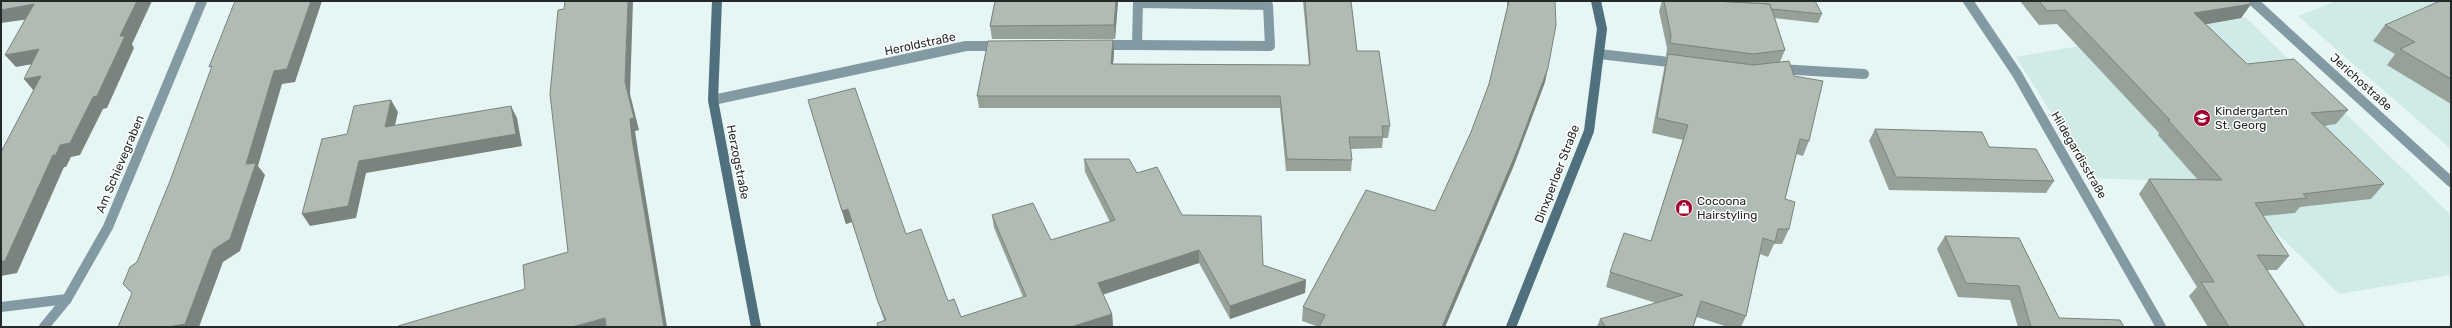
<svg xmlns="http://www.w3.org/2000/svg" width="2452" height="328" font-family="Rubik,sans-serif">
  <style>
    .built { fill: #d0eae7 }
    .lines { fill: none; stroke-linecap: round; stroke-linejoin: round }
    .lane { stroke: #849aa2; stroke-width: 10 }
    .street { stroke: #849aa2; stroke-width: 10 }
    .secondary { stroke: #4f707c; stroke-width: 10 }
    .wall { fill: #96a19a }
    .shaded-wall { fill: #7a837d }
    .building { fill: #afbbb3; stroke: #7a837d }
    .labels { text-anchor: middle; stroke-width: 3; stroke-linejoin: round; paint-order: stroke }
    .street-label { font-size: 12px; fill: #242a29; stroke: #fff }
    .poi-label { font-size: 12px; fill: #242a29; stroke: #fff; text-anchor: start }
  </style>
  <rect width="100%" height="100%" fill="#e5f6f4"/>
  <g class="built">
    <polygon points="2336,1 2451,1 2451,149 2298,16"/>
    <polygon points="2245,17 2451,215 2451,275 2339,294 2226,183 2092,178 2016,57"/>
  </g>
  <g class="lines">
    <g class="lane">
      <polyline points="1599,54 1678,63"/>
      <polyline points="1779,69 1864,74"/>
    </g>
    <g class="street">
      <polyline points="1968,1 2017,74 2161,327"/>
      <polyline points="2253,1 2451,182"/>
      <polyline points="1101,45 1137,45 1138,1"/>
      <polyline points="1137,45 1270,46 1268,5 1138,3"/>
      <polyline points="713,100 966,46 999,46"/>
      <polyline points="1,307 67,299"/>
      <polyline points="44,327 67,299 108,227 202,1"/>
    </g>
    <g class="secondary">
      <polyline points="717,1 713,100 756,327"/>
      <polyline points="1511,327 1589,131 1602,29 1596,1"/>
    </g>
  </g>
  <g class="wall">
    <polygon points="995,1 1118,1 1115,39 992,39 990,26"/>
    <polygon points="1303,1 1351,1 1357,51 1390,126 1388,138 1383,138 1382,148 1351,149 1352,160 1351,171 1286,171 1280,108 979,108 977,96 1113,40 1114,52 1113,64 1309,65"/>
    <polygon points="1507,1 1555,1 1545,82 1514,165 1445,327 1319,327 1302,321 1303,307 1435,211 1471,132 1489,84 1507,8"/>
    <polygon points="1662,1 1815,1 1822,14 1818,23 1774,18 1785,50 1780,62 1809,141 1803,156 1796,154 1785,199 1789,229 1782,244 1774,244 1768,257 1760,254 1746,316 1741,327 1728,327 1697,317 1693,327 1597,327 1600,319 1656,303 1606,287 1610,272 1651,241 1683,140 1652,133 1664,69 1667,56 1666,56 1667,48 1659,11"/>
    <polygon points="2020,1 2248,1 2251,4 2241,18 2206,24 2247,64 2348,110 2336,124 2324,126 2384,184 2371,199 2300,207 2295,213 2263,216 2289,256 2277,270 2267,270 2305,327 2208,327 2189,296 2197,287 2139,194 2149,179 2198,180 2158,135 2159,133 2057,24 2039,25"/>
    <polygon points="2451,1 2451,104 2387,65 2395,54 2373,41 2385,25"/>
    <polygon points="808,100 906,234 948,301 961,317 1023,297 994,228 992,215 1051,240 1110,222 1085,172 1084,159 1137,173 1182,215 1263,265 1306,280 1305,293 1230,319 1199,263 1103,294 1112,314 1113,326 1112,327 878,327 884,320 882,314 852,222 846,224"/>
    <polygon points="1875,129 1989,147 2054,181 2046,193 1889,190 1869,141"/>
    <polygon points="1945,236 2019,238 2059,318 2124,327 2018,327 2010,300 1958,297 1937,249"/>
  </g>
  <g class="shaded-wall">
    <polygon points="137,1 152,1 132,44 134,48 107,108 103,109 80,155 71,157 66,167 64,167 17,273 1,276 1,261 53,155 60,145 120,36"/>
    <polygon points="311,1 322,1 295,82 282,84 258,166 265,175 240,251 223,262 199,327 168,327 213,250 246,164 274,71"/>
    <polygon points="628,1 633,1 630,94 639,130 635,131 638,151 667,327 664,327 632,139 625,82"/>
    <polygon points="1116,1 1118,1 1115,39 1114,25"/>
    <polygon points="34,4 44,17 1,23 1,10"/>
    <polygon points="2251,4 2241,18 2185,28 2194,13"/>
    <polygon points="1113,40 1114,52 1112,76 1111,64"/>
    <polygon points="39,49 49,61 16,67 5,55"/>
    <polygon points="1548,68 1545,82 1514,165 1445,327 1442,327"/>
    <polygon points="41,76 34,91 24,79"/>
    <polygon points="391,100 398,112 392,139 385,127"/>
    <polygon points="511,106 517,118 522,146 366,173 356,218 310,226 302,214 359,161"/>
    <polygon points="848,209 852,222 846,224 842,211"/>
    <polygon points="1199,250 1199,263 1099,296 1098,283"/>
    <polygon points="1306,280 1305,293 1230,319 1230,306"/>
    <polygon points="1112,314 1113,326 1112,327 1071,327"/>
    <polygon points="605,318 609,327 572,327"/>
  </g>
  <g class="building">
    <polygon points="1,1 137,1 120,36 125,36 97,96 93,97 70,143 60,145 56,155 53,155 5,261 1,261 1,152 41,76 24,79 39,49 5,55 34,4 1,10"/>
    <polygon points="235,1 311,1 287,69 274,71 246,164 256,163 230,239 213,250 185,324 168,327 118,327 132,293 123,284 130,267 137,262 170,181 212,66 209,67"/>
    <polygon points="565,1 628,1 625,82 634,118 630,119 632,139 664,327 606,327 605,318 572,327 398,327 398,326 525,289 523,265 568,252 550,94 558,10 564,9"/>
    <polygon points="995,1 1116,1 1114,25 990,26"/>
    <polygon points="1305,1 1351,1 1357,51 1379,51 1390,126 1382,126 1383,137 1349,137 1352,160 1287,159 1280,96 977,96 988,41 1113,40 1111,64 1310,65"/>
    <polygon points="1509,1 1555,1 1556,25 1548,68 1517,151 1442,327 1319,327 1325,315 1303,307 1366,190 1435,211 1471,132 1489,84"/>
    <polygon points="1664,1 1715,1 1770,4 1785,50 1753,54 1670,43 1671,35"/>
    <polygon points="1715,1 1815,1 1822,14 1771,9 1770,4"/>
    <polygon points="2039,1 2248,1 2251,4 2194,13 2247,64 2294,59 2348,110 2311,113 2384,184 2303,194 2307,198 2255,203 2289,256 2257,255 2305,327 2229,327 2201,282 2214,282 2149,179 2222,180 2168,120 2170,120 2065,10 2047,11"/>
    <polygon points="2440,1 2451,1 2451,79 2400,49 2415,42 2385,25"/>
    <polygon points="1668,54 1753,65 1789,61 1794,76 1823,81 1809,141 1800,139 1785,199 1795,202 1789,229 1778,229 1775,242 1763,238 1746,316 1701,301 1693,327 1606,327 1600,319 1683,295 1610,272 1624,233 1651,241 1688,125 1657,118"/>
    <polygon points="855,88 906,234 921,229 948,301 954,299 961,317 1026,296 992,215 1033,203 1051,240 1115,220 1084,159 1129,159 1137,173 1157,167 1182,215 1261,216 1263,265 1306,280 1230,306 1199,250 1098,283 1112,314 1071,327 878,327 877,323 886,320 878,302 848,209 842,211 808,100"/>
    <polygon points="391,100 385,127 511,106 516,134 359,161 348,206 302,214 322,139 347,134 354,106"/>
    <polygon points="1875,129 1982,132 1989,147 2036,149 2054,181 1896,177"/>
    <polygon points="1945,236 2019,238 2059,318 2120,320 2124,327 2031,327 2019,286 1966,283"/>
  </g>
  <defs>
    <symbol id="school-disc" viewBox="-11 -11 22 22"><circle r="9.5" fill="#a2022f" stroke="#fff"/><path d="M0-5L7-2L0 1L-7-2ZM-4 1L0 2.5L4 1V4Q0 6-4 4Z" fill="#fff"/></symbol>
    <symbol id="shop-disc" viewBox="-11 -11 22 22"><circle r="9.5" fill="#a2022f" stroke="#fff"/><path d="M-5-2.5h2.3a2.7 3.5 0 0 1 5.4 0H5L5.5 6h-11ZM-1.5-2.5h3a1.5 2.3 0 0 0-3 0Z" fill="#fff"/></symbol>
  </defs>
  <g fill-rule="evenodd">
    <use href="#school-disc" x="2192" y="108" width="20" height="20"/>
    <use href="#shop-disc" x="1674" y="198" width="20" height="20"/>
  </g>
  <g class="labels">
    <g class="street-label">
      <text transform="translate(920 44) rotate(-12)" y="4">Heroldstraße</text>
      <text transform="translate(2361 82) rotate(42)" y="4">Jerichostraße</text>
      <text transform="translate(2079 155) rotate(60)" y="4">Hildegardisstraße</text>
      <text transform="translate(738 162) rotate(79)" y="4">Herzogstraße</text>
      <text transform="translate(120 164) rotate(-67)" y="4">Am Schievegraben</text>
      <text transform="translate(1557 174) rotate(-69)" y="4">Dinxperloer Straße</text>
    </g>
    <g class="poi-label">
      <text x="2215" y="115">Kindergarten<tspan x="2215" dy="14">St. Georg</tspan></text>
      <text x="1697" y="205">Cocoona<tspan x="1697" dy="14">Hairstyling</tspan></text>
    </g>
  </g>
  <rect width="2452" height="328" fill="none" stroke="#242a29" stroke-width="4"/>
</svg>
